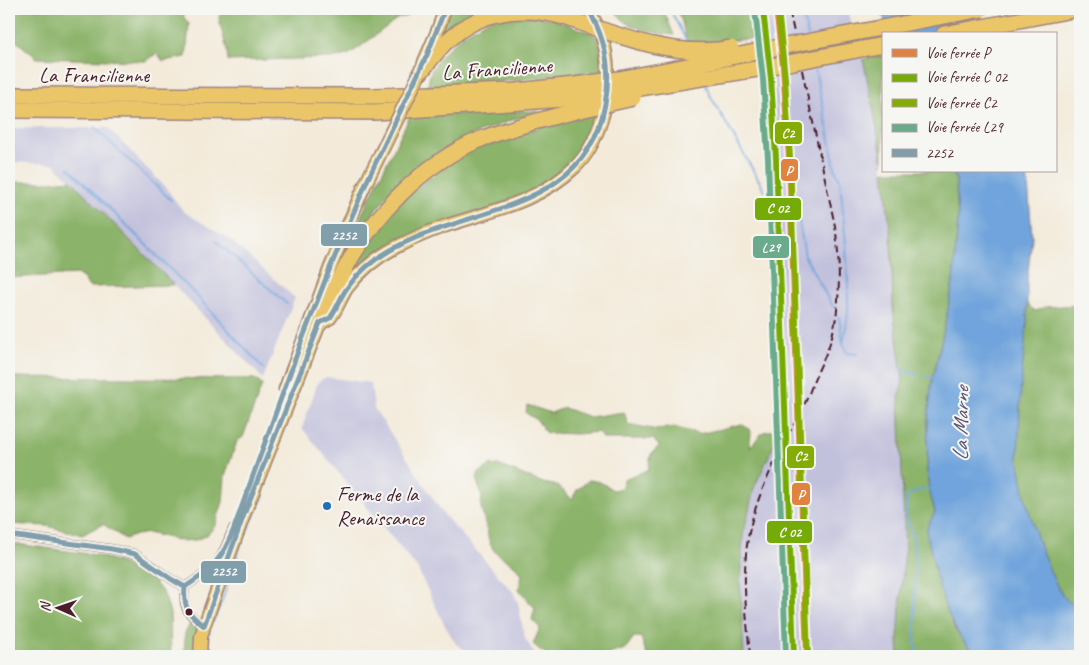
<svg xmlns="http://www.w3.org/2000/svg" width="1089" height="665" font-family="Caveat,sans-serif">
  <style>
    .industrial { fill: #c2c1dc }
    .forest { fill: #8bb369; stroke: #6a694a }
    .water { fill: #71a4dc; stroke: #5e6284 }
    .lines { fill: none; stroke-linecap: round; stroke-linejoin: round }
    .stream { stroke: #71a4dc; stroke-width: 2 }
    .canal { stroke: #71a4dc; stroke-width: 8 }
    .street-casing { stroke: #9e8482; stroke-width: 10 }
    .primary-casing { stroke: #9e8482; stroke-width: 15 }
    .highway-casing { stroke: #9e8482; stroke-width: 18 }
    .street { stroke: #fff; stroke-width: 8 }
    .primary { stroke: #ebc669; stroke-width: 12 }
    .highway { stroke: #ebc669; stroke-width: 15 }
    .rail { stroke: #4a1f2b; stroke-width: 2; stroke-dasharray: 8 4; stroke-linecap: butt }
    .primary-bridge-casing { stroke: #9e8482; stroke-width: 15; stroke-linecap: butt }
    .highway-bridge-casing { stroke: #9e8482; stroke-width: 18; stroke-linecap: butt }
    .primary-bridge { stroke: #ebc669; stroke-width: 12 }
    .highway-bridge { stroke: #ebc669; stroke-width: 15 }
    .bus-1-casing { stroke: #f6f6f2; stroke-width: 9 }
    .bus-1 { stroke: #819eab; stroke-width: 5 }
    .rail-1-casing { stroke: #f6f6f2; stroke-width: 10 }
    .rail-2-casing { stroke: #f6f6f2; stroke-width: 10 }
    .rail-3-casing { stroke: #f6f6f2; stroke-width: 10 }
    .rail-4-casing { stroke: #f6f6f2; stroke-width: 10 }
    .rail-1 { stroke: #e18340; stroke-width: 6 }
    .rail-2 { stroke: #74ab06; stroke-width: 6 }
    .rail-3 { stroke: #85ac04; stroke-width: 6 }
    .rail-4 { stroke: #69ab8b; stroke-width: 6 }
    .poi-dot { fill: #1f6fb2; stroke: #f6f6f2; stroke-width: 2 }
    .bus-dot { fill: #4a1f2b; stroke: #f6f6f2; stroke-width: 2 }
    .labels { text-anchor: middle; stroke-width: 4; stroke-linejoin: round; paint-order: stroke }
    .street-label { font-size: 21px; fill: #4a1f2b; stroke: #f6f6f2 }
    .poi-label { font-size: 21px; fill: #4a1f2b; stroke: #f6f6f2; text-anchor: start }
    .water-label { font-size: 22px; font-style: italic; fill: #5a5472; stroke: #f6f6f2 }
    .line-badge { stroke: #f6f6f2; stroke-width: 2 }
    .badge-label { font-size: 14px; text-anchor: middle; font-weight: bold; fill: #fff }
  </style>
  <rect width="100%" height="100%" fill="#f6f6f2"/>
  <filter id="ink" filterUnits="userSpaceOnUse"><feTurbulence type="fractalNoise" baseFrequency=".02" numOctaves="2"/><feDisplacementMap in="SourceGraphic" scale="10" xChannelSelector="R" yChannelSelector="G"/><feConvolveMatrix kernelMatrix="1 2 1 2 8 2 1 2 1" color-interpolation-filters="sRGB"/></filter>
  <filter id="wash" filterUnits="userSpaceOnUse"><feTurbulence type="fractalNoise" baseFrequency=".0096" numOctaves="4" result="noise"/><feDisplacementMap in="SourceGraphic" scale="20" xChannelSelector="R" yChannelSelector="G"/><feGaussianBlur stdDeviation="1.12" result="paint"/><feColorMatrix in="noise" values="0 0 0 0 0 0 0 0 0 0 0 0 0 0 0 0 0 1.4 0 .05"/><feComposite in="paint" operator="in"/></filter>
  <g filter="url(#wash)">
    <rect width="100%" height="100%" fill="#f3ead9"/>
    <g class="industrial">
      <polygon points="750,9 847,9 863,59 874,112 883,164 883,171 884,171 884,173 891,239 893,309 903,381 899,398 905,548 901,594 898,638 899,656 744,656 740,582 743,535 754,488 780,433 772,220 764,97 761,63 754,39"/>
      <polygon points="9,128 108,128 165,187 184,212 228,238 295,298 263,379 174,285 54,164 9,162"/>
      <polygon points="326,377 371,383 374,408 444,515 513,592 518,603 525,638 536,656 473,656 456,644 443,622 417,568 302,428 318,382"/>
    </g>
    <g class="forest">
      <polygon points="9,9 187,9 183,16 189,24 186,57 163,61 157,53 146,61 37,58 9,35"/>
      <polygon points="223,9 408,9 408,16 398,18 360,47 348,55 330,58 228,61 227,50 220,24 219,17"/>
      <polygon points="448,9 488,9 464,20 434,46"/>
      <path d="M614,9H663L674,35C659,34 631,29 621,18C618,16 616,12 614,9Z"/>
      <polygon points="676,9 750,9 754,39 687,43 682,22"/>
      <polygon points="528,15 553,19 594,34 599,41 603,71 487,83 427,87 431,71 443,53 464,34 490,19"/>
      <polygon points="883,55 883,164 874,112 863,59"/>
      <polygon points="603,107 581,154 558,175 532,192 356,271 350,271 373,233 404,197 467,150"/>
      <polygon points="540,110 472,135 433,157 390,193 346,246 410,116"/>
      <polygon points="884,171 954,171 956,181 958,220 953,283 944,330 931,386 928,421 927,471 929,489 935,512 927,529 955,630 973,653 977,656 899,656 898,638 901,594 905,548 899,398 903,381 893,309 891,239"/>
      <polygon points="71,180 174,285 89,287 84,279 77,274 9,278 9,182 50,182"/>
      <polygon points="1024,305 1029,305 1031,308 1036,311 1045,307 1080,305 1080,612 1055,591 1018,489 1016,341"/>
      <polygon points="9,377 255,379 262,385 243,437 237,441 225,476 223,502 215,526 206,536 195,540 182,541 148,533 136,535 125,539 103,524 82,535 47,526 9,524"/>
      <polygon points="527,405 551,413 564,408 590,417 624,412 628,424 657,430 674,427 699,434 742,424 751,431 750,447 763,432 774,430 778,436 754,488 743,535 740,582 744,656 647,656 641,637 634,637 625,649 603,656 551,656 541,651 533,644 540,628 532,620 535,608 529,602 519,589 522,574 515,566 495,552 490,544 481,507 482,495 477,482 478,474 489,466 498,465 543,483 558,486 572,499 577,490 589,480 600,482 613,490 621,488 624,479 648,470 651,454 659,446 653,439 604,439 598,432 577,434 546,433 537,420 526,413"/>
      <polygon points="9,543 96,555 122,563 151,578 164,594 170,613 171,656 9,656"/>
      <polygon points="190,624 195,624 199,631 196,656 184,656 185,633"/>
    </g>
    <g class="water">
      <polygon points="879,9 970,9 985,34 893,34"/>
      <path d="M954,171H1027L1029,195L1032,237L1027,281V324L1021,381L1018,458L1025,497L1040,547L1054,580L1063,596L1080,612V656H977C948,630 939,589 931,552C930,546 926,535 927,530C927,524 933,517 935,512L929,489L927,471L928,421L931,386L944,330L953,283L958,220L956,181Z"/>
    </g>
    <g class="lines">
      <g class="stream">
        <polyline points="670,9 688,44"/>
        <polyline points="801,9 808,36"/>
        <polyline points="814,65 828,129 835,169 840,180 846,245 848,283 848,314 843,344"/>
        <polyline points="705,83 711,97 765,191"/>
        <polyline points="94,127 171,200"/>
        <polyline points="69,168 195,294 263,368"/>
        <polyline points="796,203 805,257 833,307"/>
        <polyline points="216,241 287,304"/>
        <polyline points="839,317 843,344 847,353 857,354"/>
        <polyline points="899,367 905,371 919,375"/>
        <polyline points="926,376 933,378"/>
        <polyline points="213,622 222,601 242,541 264,495"/>
        <polyline points="209,634 210,631"/>
        <polyline points="208,656 208,638"/>
        <path d="M920,656L915,643V554L912,533L906,517L907,497C915,490 922,489 931,489"/>
      </g>
      <polyline class="canal" points="1077,568 1080,567"/>
    </g>
  </g>
  <g filter="url(#ink)">
    <g class="lines">
      <defs>
        <g id="street">
          <polyline points="9,535 112,549 135,554 171,579 185,587"/>
          <path d="M204,626C187,614 182,607 185,587C193,581 202,576 209,570C222,559 227,543 233,528"/>
        </g>
        <g id="primary">
          <polyline points="424,62 437,32 445,9"/>
          <polyline points="285,389 330,268 363,189"/>
          <path d="M200,656L201,637L204,626L245,512L320,323C323,322 327,320 330,318C337,310 341,297 347,288C360,271 377,257 396,247C412,239 428,232 445,226C491,211 539,202 575,167C588,155 597,135 602,118C610,94 610,56 600,32C597,24 592,16 588,9"/>
        </g>
        <g id="highway">
          <polyline points="944,34 1078,9"/>
          <path d="M420,73C428,63 436,52 445,43C479,10 521,5 564,17"/>
          <polyline points="9,95 375,96 516,91 575,85"/>
          <polyline points="9,110 375,112 422,109 578,98"/>
          <path d="M320,323C328,306 335,288 344,271C372,216 423,163 481,139C513,127 547,118 580,110"/>
        </g>
      </defs>
      <use href="#street" class="street-casing"/>
      <use href="#primary" class="primary-casing"/>
      <use href="#highway" class="highway-casing"/>
      <use href="#street" class="street"/>
      <use href="#primary" class="primary"/>
      <use href="#highway" class="highway"/>
      <path class="rail" d="M750,656C746,611 740,564 752,520C763,480 786,440 805,403C810,392 813,382 818,371C824,358 830,346 833,332C841,300 840,259 835,226L789,9"/>
      <defs>
        <polyline id="primary-bridge" points="363,189 420,73"/>
        <g id="highway-bridge">
          <path d="M564,17C617,35 674,59 731,48"/>
          <polyline points="575,85 619,79 682,67 769,49 982,9"/>
          <polyline points="578,98 757,69 883,45"/>
          <polyline points="580,110 633,98"/>
        </g>
      </defs>
      <use href="#primary-bridge" class="primary-bridge-casing"/>
      <use href="#highway-bridge" class="highway-bridge-casing"/>
      <use href="#primary-bridge" class="primary-bridge"/>
      <use href="#highway-bridge" class="highway-bridge"/>
      <defs>
        <g id="bus-1">
          <path d="M445,9L427,55L367,181L330,268L302,340L233,531C229,541 225,551 218,559C210,571 197,579 185,587C183,607 188,614 204,626L245,512L320,323L330,318L332,315C338,306 341,296 347,288C358,273 373,260 389,251C467,205 586,214 605,104C612,69 606,39 588,9"/>
          <polyline points="9,535 112,549 135,554 171,579 185,587"/>
        </g>
      </defs>
      <use href="#bus-1" class="bus-1-casing"/>
      <use href="#bus-1" class="bus-1"/>
      <defs>
        <polyline id="rail-1" points="776,9 783,66 789,158 807,656"/>
        <polyline id="rail-2" points="763,10 771,79 776,158 794,656"/>
        <polyline id="rail-3" points="778,9 785,78 790,158 808,656"/>
        <polyline id="rail-4" points="755,11 763,79 768,159 786,656"/>
      </defs>
      <use href="#rail-1" class="rail-1-casing"/>
      <use href="#rail-2" class="rail-2-casing"/>
      <use href="#rail-3" class="rail-3-casing"/>
      <use href="#rail-4" class="rail-4-casing"/>
      <use href="#rail-1" class="rail-1"/>
      <use href="#rail-2" class="rail-2"/>
      <use href="#rail-3" class="rail-3"/>
      <use href="#rail-4" class="rail-4"/>
    </g>
  </g>
  <circle class="poi-dot" cx="327" cy="506" r="5"/>
  <circle class="bus-dot" cx="189" cy="612" r="4.5"/>
  <g class="labels">
    <g class="street-label">
      <text transform="translate(497 69) rotate(-4)" y="7">La Francilienne</text>
      <text x="94" y="82">La Francilienne</text>
    </g>
    <g class="poi-label">
      <text x="337" y="501">Ferme de la<tspan x="337" dy="24">Renaissance</tspan></text>
    </g>
    <g class="water-label">
      <text transform="translate(960 424) rotate(-89)" y="8">La Marne</text>
    </g>
  </g>
  <g class="line-badge">
    <rect x="774" y="121" width="29" height="24" rx="5" fill="#85ac04"/>
    <rect x="780" y="158" width="19" height="24" rx="5" fill="#e18340"/>
    <rect x="754" y="197" width="48" height="24" rx="5" fill="#74ab06"/>
    <rect x="320" y="223" width="48" height="24" rx="5" fill="#819eab"/>
    <rect x="752" y="235" width="38" height="24" rx="5" fill="#69ab8b"/>
    <rect x="786" y="445" width="29" height="24" rx="5" fill="#85ac04"/>
    <rect x="791" y="482" width="20" height="24" rx="5" fill="#e18340"/>
    <rect x="766" y="520" width="47" height="24" rx="5" fill="#74ab06"/>
    <rect x="200" y="560" width="47" height="24" rx="5" fill="#819eab"/>
  </g>
  <g class="badge-label">
    <text x="788" y="138">C2</text>
    <text x="789" y="175">P</text>
    <text x="778" y="213">C 02</text>
    <text x="344" y="240">2252</text>
    <text x="771" y="252">L29</text>
    <text x="801" y="461">C2</text>
    <text x="801" y="499">P</text>
    <text x="790" y="537">C 02</text>
    <text x="224" y="576">2252</text>
  </g>
  <rect width="1089" height="665" fill="none" stroke="#f6f6f2" stroke-width="30"/>
  <rect x="882" y="32" width="175" height="140" fill="#f6f6f2" stroke="#b1a0a2"/>
  <rect x="892" y="49" width="25" height="8" fill="#e18340" stroke="#b1a0a2"/>
  <text x="926" y="58" font-size="15" fill="#4a1f2b">Voie ferrée P</text>
  <rect x="892" y="74" width="25" height="8" fill="#74ab06" stroke="#b1a0a2"/>
  <text x="926" y="82" font-size="15" fill="#4a1f2b">Voie ferrée C 02</text>
  <rect x="892" y="99" width="25" height="8" fill="#85ac04" stroke="#b1a0a2"/>
  <text x="926" y="108" font-size="15" fill="#4a1f2b">Voie ferrée C2</text>
  <rect x="892" y="124" width="25" height="8" fill="#69ab8b" stroke="#b1a0a2"/>
  <text x="926" y="132" font-size="15" fill="#4a1f2b">Voie ferrée L29</text>
  <rect x="892" y="149" width="25" height="8" fill="#819eab" stroke="#b1a0a2"/>
  <text x="926" y="158" font-size="15" fill="#4a1f2b">2252</text>
  <g transform="translate(58 608) rotate(272)" stroke="#f6f6f2" stroke-width="4" paint-order="stroke">
  <path d="M0-4L9 19L0 12L-9 19Z" fill="#4a1f2b"/>
  <text y="-8" font-size="14" font-weight="bold" text-anchor="middle" fill="#4a1f2b">N</text>
  </g>
</svg>
